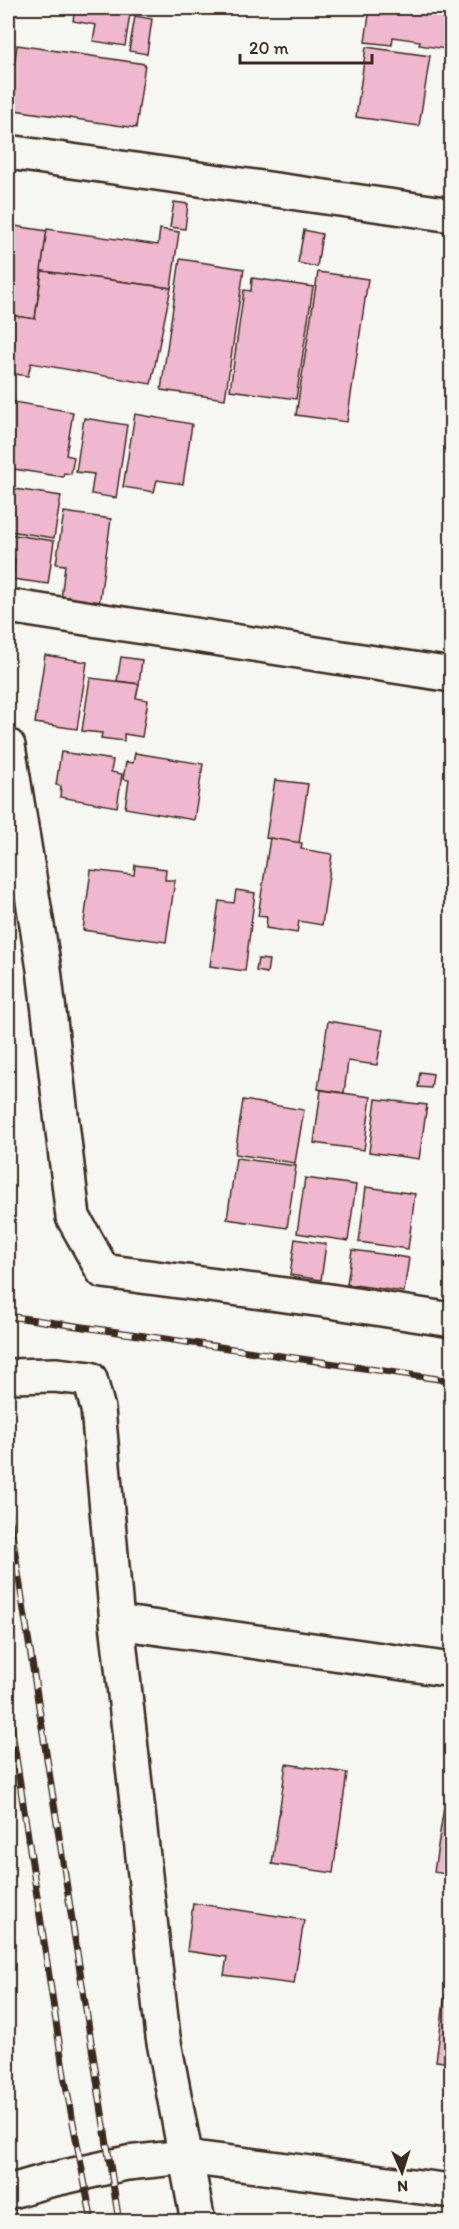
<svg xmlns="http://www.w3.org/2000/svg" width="459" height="2229" font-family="Itim,sans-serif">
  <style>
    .building { fill: #efb8ce; stroke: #3b2a1e; stroke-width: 1.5 }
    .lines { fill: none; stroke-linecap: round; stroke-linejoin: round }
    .street-casing { stroke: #3b2a1e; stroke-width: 38 }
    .street { stroke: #f6f6f2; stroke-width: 33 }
    .rail-casing { stroke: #3b2a1e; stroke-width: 7 }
    .rail { stroke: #f6f6f2; stroke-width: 4.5; stroke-dasharray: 14; stroke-linecap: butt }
  </style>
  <rect width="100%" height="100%" fill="#f6f6f2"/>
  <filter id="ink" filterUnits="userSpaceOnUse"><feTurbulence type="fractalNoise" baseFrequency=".0167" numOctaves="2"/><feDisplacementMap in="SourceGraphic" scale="12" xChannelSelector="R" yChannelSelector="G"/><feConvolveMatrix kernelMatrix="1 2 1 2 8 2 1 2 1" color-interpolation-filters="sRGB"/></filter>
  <g filter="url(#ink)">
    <g class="building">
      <polygon points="75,8 131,8 125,46 93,41 96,25 73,21"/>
      <polygon points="370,8 452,8 452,50 419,45 420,41 393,37 392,45 365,42"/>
      <polygon points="135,16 152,19 147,54 129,51"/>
      <polygon points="17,45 145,64 136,128 8,109"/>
      <polygon points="366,47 430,56 419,126 356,117"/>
      <polygon points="174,202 188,204 185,229 170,227"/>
      <polygon points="8,225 47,231 35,319 8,315"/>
      <polygon points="47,229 158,245 160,229 179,232 171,288 41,271"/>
      <polygon points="304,230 322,234 317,267 298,263"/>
      <polygon points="180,259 244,269 225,399 161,390"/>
      <polygon points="42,271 171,288 151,384 31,363 28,376 8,373 8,315 35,319"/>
      <polygon points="318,272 368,279 347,422 296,415"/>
      <polygon points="252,278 313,287 296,399 230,390 244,290 251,291"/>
      <polygon points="8,401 73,412 66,455 74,457 71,474 64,473 63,477 8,468"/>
      <polygon points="135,414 192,424 183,484 157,480 154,492 123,487"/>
      <polygon points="84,418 127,425 116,498 91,494 94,474 76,472"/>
      <polygon points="8,488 61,496 54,538 9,531 11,514 8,514"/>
      <polygon points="64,512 111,519 99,605 61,600 65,565 56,564"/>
      <polygon points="8,534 54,541 48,584 13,579 15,560 8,559"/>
      <polygon points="45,655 87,662 77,729 35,723"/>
      <polygon points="121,657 142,660 139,684 117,681"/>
      <polygon points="90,678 139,684 136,698 148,700 142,737 124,734 124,741 101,738 102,733 82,731"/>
      <polygon points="61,752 113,760 111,772 122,774 117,807 60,797 61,786 56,785"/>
      <polygon points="135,753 203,764 194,820 125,808 129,780 123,779 126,762 133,763"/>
      <polygon points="275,780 308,784 299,843 266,838"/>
      <polygon points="270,838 302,843 301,849 332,854 322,925 299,921 297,933 266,928 267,917 258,916"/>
      <polygon points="135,865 166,869 165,880 175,880 166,942 83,930 91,870 134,875"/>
      <polygon points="236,890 255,893 245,971 210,966 219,901 234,903"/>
      <polygon points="258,959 269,960 267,973 256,971"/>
      <polygon points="328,1021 383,1030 377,1065 348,1061 344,1093 318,1089"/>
      <polygon points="420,1072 433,1074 431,1088 418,1087"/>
      <polygon points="321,1090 371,1097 364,1150 314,1143"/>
      <polygon points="376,1099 427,1105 419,1159 369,1152"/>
      <polygon points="243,1100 304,1110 295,1163 235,1154"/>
      <polygon points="236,1158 296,1166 287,1228 227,1219"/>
      <polygon points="305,1178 356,1185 348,1241 297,1233"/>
      <polygon points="366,1187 415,1194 408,1249 359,1242"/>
      <polygon points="295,1239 326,1244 321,1280 290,1275"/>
      <polygon points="352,1250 409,1258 404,1292 347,1284"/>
      <polygon points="286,1764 347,1773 333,1873 272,1864"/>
      <polygon points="447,1787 452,1788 452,1875 434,1872"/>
      <polygon points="193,1903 304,1920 294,1984 224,1975 227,1957 187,1951"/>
      <polygon points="445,1995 452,1996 452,2063 436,2061"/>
    </g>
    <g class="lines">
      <defs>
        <g id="street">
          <polyline points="8,152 452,215"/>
          <polyline points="8,606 452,675"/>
          <polyline points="8,746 44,969 73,1217 103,1271 323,1300 452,1320"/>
          <polyline points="8,1376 55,1375 90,1379 98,1409 117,1622 163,2037 198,2222"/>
          <polyline points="117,1622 452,1670"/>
          <polyline points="8,2192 46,2181 127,2163 185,2157 452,2191"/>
        </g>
      </defs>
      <use href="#street" class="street-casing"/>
      <use href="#street" class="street"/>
      <defs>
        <g id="rail">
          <polyline points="8,1316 452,1381"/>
          <polyline points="8,1508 119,2222"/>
          <polyline points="8,1704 64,2075 92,2222"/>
        </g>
      </defs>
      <use href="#rail" class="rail-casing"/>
      <use href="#rail" class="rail"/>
    </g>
  </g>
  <rect width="459" height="2229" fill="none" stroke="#f6f6f2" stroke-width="30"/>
  <rect x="15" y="15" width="429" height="2199" fill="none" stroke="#3b2a1e" stroke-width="2" filter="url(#ink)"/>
  <g transform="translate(402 2172) rotate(177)" stroke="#f6f6f2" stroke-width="4.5" paint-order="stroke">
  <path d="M0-4.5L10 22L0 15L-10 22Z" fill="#3b2a1e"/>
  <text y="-9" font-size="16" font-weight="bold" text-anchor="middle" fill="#3b2a1e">N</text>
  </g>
  <path d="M240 54v9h132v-9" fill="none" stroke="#3b2a1e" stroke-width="3"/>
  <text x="249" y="54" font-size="18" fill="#3b2a1e" stroke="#f6f6f2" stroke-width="4.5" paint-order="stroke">20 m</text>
</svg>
